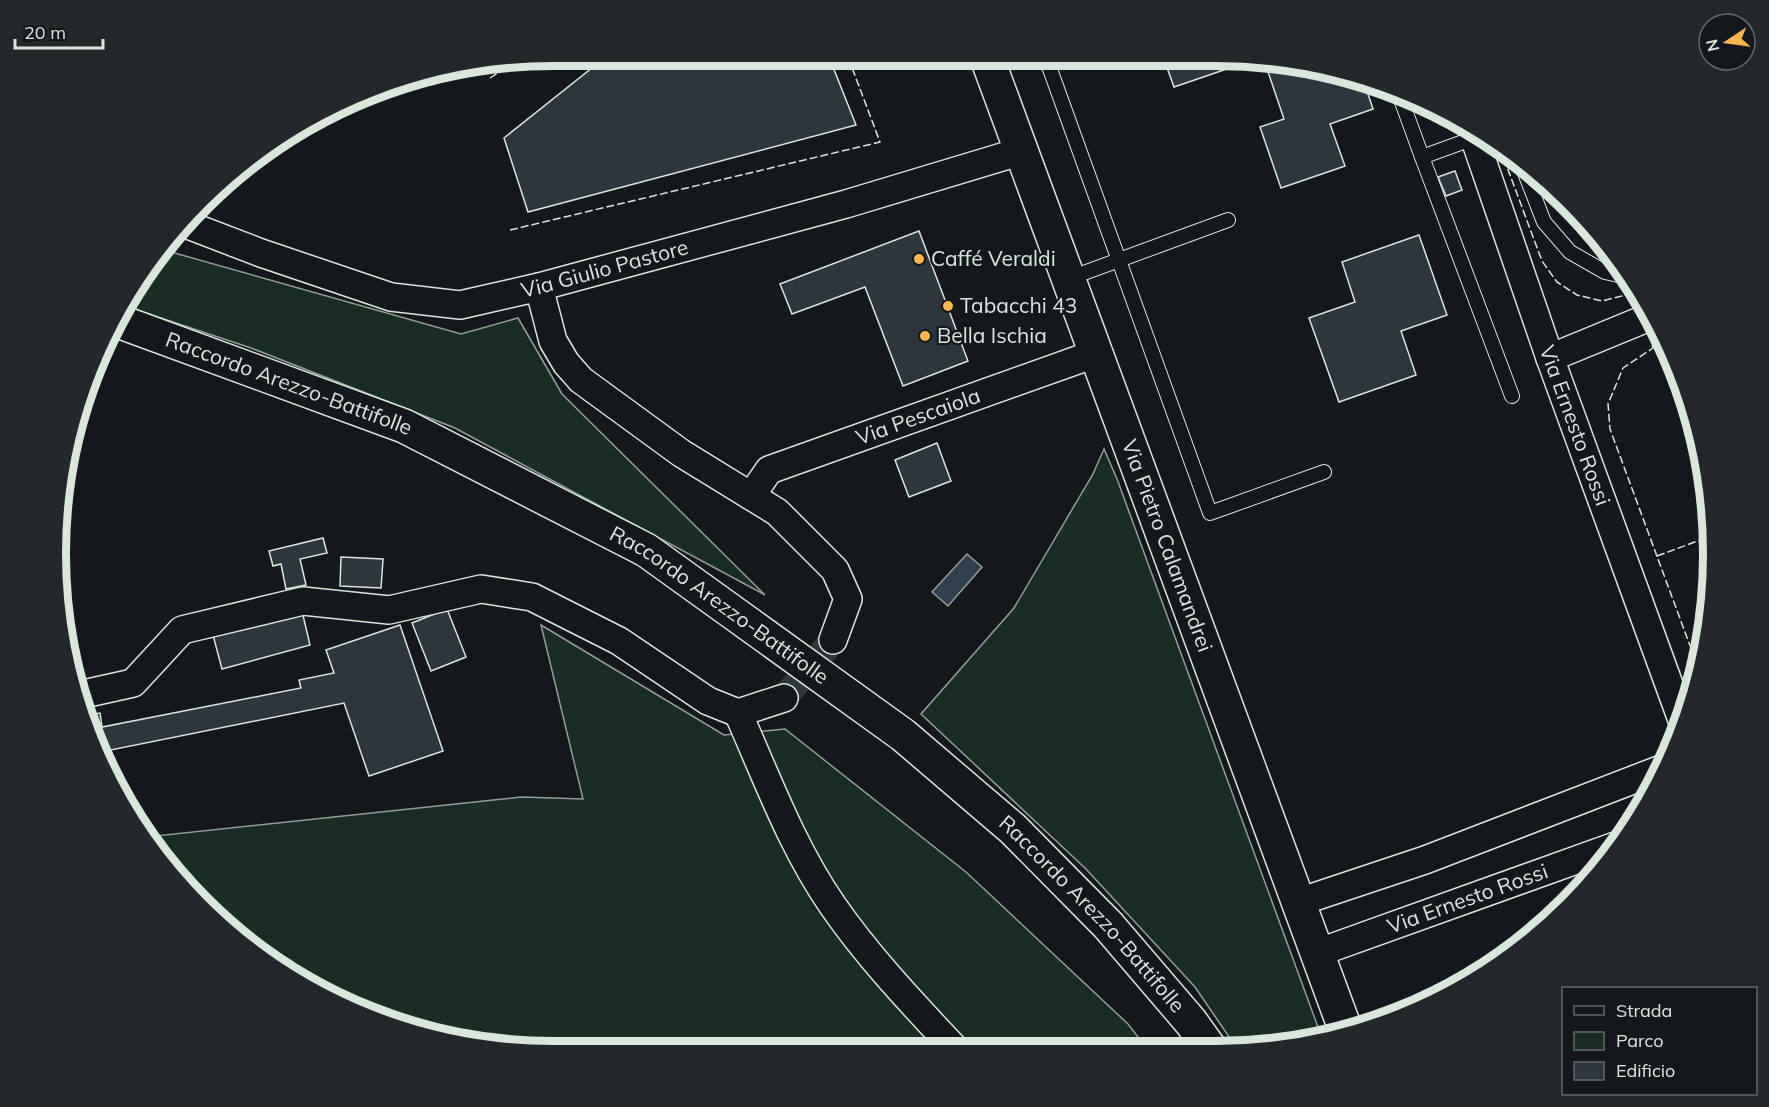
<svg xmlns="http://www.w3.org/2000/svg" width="1769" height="1107" font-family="Mulish,sans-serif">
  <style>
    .green { fill: #1a2d24; stroke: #939e99; stroke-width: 1.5 }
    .water { fill: #2f3f4d; stroke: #939e99; stroke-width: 1.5 }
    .building { fill: #2c363c; stroke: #d8e6dc; stroke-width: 1.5 }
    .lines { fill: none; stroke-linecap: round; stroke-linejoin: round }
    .street-tunnel { stroke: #313739; stroke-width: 27; stroke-dasharray: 27 14; stroke-linecap: butt }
    .lane-casing { stroke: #d8e6dc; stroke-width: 16 }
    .street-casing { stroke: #d8e6dc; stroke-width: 30 }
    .secondary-casing { stroke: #d8e6dc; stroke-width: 36 }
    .primary-casing { stroke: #d8e6dc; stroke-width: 36 }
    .lane { stroke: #14181c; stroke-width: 14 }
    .street { stroke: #14181c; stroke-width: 27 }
    .secondary { stroke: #14181c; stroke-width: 33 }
    .primary { stroke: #14181c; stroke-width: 33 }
    .fence { stroke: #d8e6dc; stroke-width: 1.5; stroke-dasharray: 8 3; stroke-linecap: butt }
    .poi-dot { fill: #ffb74d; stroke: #14181c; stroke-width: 2 }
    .labels { text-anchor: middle; stroke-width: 4.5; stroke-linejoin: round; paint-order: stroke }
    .poi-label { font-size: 21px; fill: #d8e6dc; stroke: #14181c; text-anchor: start }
    .street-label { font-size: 21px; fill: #d8e6dc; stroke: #14181c }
    .rim { fill: none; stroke: #d8e6dc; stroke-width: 8 }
  </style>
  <rect width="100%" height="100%" fill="#14181c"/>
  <g class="green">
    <polygon points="164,250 461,334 518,318 562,394 765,595 455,428 251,348 125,306 140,277"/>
    <polygon points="1104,449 1117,479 1322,1038 1248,1050 1238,1050 1195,987 1086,869 921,714 1014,608 1093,474"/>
    <polygon points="541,625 724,735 785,729 966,872 1128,1024 1148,1050 489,1047 363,1014 251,949 146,837 521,797 583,799"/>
  </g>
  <polygon class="water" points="967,554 982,567 948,606 932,592"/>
  <g class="building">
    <polygon points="607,56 829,57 856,125 528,212 504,138"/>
    <polygon points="1164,59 1253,60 1174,87"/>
    <polygon points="1264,60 1280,60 1364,82 1373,109 1330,124 1345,166 1281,188 1260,127 1284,119"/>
    <polygon points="1455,171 1462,190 1446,196 1438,177"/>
    <polygon points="919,231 968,361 903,386 865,287 792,314 780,284"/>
    <polygon points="1419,235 1447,315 1401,331 1416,375 1339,402 1309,318 1355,302 1342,262"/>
    <polygon points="937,443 951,481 909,497 895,460"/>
    <polygon points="323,538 327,553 300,559 306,585 286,589 281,564 273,566 269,551"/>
    <polygon points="341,557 383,559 381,588 340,586"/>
    <polygon points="447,609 466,657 431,671 412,623"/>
    <polygon points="302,611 310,645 222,669 213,635"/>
    <polygon points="400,625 443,751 369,776 344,703 101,752 83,716 100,713 102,727 301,688 299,680 334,673 326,650"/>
  </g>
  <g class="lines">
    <polyline class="street-tunnel" points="784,698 833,640"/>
    <defs>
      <g id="lane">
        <polyline points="1046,58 1210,513 1324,472"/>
        <polyline points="1398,91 1422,157 1474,138"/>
        <polyline points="1422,157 1512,396"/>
        <polyline points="1520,160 1544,222 1570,252 1605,272 1627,277"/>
        <polyline points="1070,278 1228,220"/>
      </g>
      <g id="street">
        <path id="s1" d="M1472,131L1550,358L1682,720"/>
        <path id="s2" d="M188,225L261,253L391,297L460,305L539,287L846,204L1022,151"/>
        <polyline points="539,287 553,341 566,363 581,380 681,453 777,512 835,570 848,599 833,640"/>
        <polyline points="1550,358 1652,316"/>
        <path id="s3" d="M751,496L769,470L1097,353"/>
        <polyline points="79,695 133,683 182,630 303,601 389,610 481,589 532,597 619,641 708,701 738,713"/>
        <path d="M784,698L738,713C767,778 792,847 833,906C869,958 912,1003 955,1049"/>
        <polyline points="1299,902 1425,860 1664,768"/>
        <path id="s4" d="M1317,953L1618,845"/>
      </g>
      <g id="secondary">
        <path id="s5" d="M987,58L1347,1034"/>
      </g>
      <g id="primary">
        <path id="s6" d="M118,321L404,426L646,550L903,735L1013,829L1108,925L1191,1022L1211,1050"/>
      </g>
    </defs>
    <use href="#lane" class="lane-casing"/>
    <use href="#street" class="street-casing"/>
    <use href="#secondary" class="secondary-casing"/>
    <use href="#primary" class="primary-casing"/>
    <use href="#lane" class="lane"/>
    <use href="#street" class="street"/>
    <use href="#secondary" class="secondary"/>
    <use href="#primary" class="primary"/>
    <g class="fence">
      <polyline points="490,78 514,62"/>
      <polyline points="1500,148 1542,261 1557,282 1577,295 1602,301 1638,292"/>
      <polyline points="510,230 880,142 848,57"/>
      <polyline points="1658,330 1649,333 1653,348 1623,368 1608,404 1610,429 1699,670"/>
      <polyline points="1657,556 1711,536"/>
    </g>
  </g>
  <g class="poi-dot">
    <circle cx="919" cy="259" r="6"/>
    <circle cx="948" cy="306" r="6"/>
    <circle cx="925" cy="336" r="6"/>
  </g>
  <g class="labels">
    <g class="poi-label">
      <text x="931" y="266">Caffé Veraldi</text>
      <text x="960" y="313">Tabacchi 43</text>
      <text x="937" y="343">Bella Ischia</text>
    </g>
    <g class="street-label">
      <text dy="7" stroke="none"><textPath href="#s2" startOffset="434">Via Giulio Pastore</textPath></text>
      <text dy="7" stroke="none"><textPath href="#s6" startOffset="182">Raccordo Arezzo-Battifolle</textPath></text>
      <text dy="7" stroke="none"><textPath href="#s3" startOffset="190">Via Pescaiola</textPath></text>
      <text dy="7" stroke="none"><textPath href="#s1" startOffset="312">Via Ernesto Rossi</textPath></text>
      <text dy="7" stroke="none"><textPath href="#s5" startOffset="520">Via Pietro Calamandrei</textPath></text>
      <text dy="7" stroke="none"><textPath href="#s6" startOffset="668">Raccordo Arezzo-Battifolle</textPath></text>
      <text dy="7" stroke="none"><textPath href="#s4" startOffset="160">Via Ernesto Rossi</textPath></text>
      <text dy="7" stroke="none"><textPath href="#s6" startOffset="1154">Raccordo Arezzo-Battifolle</textPath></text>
    </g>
  </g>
  <path d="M0 0H1769V1107H0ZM553 66H1216A487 487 0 0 1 1703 553V554A487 487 0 0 1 1216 1041H553A487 487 0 0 1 66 554V553A487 487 0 0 1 553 66Z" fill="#24282b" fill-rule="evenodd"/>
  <path class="rim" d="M553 66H1216A487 487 0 0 1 1703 553V554A487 487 0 0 1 1216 1041H553A487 487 0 0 1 66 554V553A487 487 0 0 1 553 66Z"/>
  <rect x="1562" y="987" width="195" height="108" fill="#14181c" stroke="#626a69" stroke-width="1.5"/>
  <rect x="1574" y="1006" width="30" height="9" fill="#14181c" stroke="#626a69" stroke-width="1.5"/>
  <text x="1616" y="1017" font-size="18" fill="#d8e6dc">Strada</text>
  <rect x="1574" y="1032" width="30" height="18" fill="#1a2d24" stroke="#626a69" stroke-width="1.5"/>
  <text x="1616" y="1047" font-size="18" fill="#d8e6dc">Parco</text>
  <rect x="1574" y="1062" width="30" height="18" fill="#2c363c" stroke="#626a69" stroke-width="1.5"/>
  <text x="1616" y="1077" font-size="18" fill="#d8e6dc">Edificio</text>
  <g transform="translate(1727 42) rotate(257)"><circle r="28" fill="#14181c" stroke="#626a69" stroke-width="1.5"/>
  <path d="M0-4.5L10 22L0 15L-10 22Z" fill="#ffb74d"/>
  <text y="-9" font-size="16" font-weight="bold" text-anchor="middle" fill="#d8e6dc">N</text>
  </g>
  <path d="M15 39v9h88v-9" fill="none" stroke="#d8e6dc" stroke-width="3"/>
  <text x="24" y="39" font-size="18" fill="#d8e6dc" stroke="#14181c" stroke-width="4.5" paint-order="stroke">20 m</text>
</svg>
